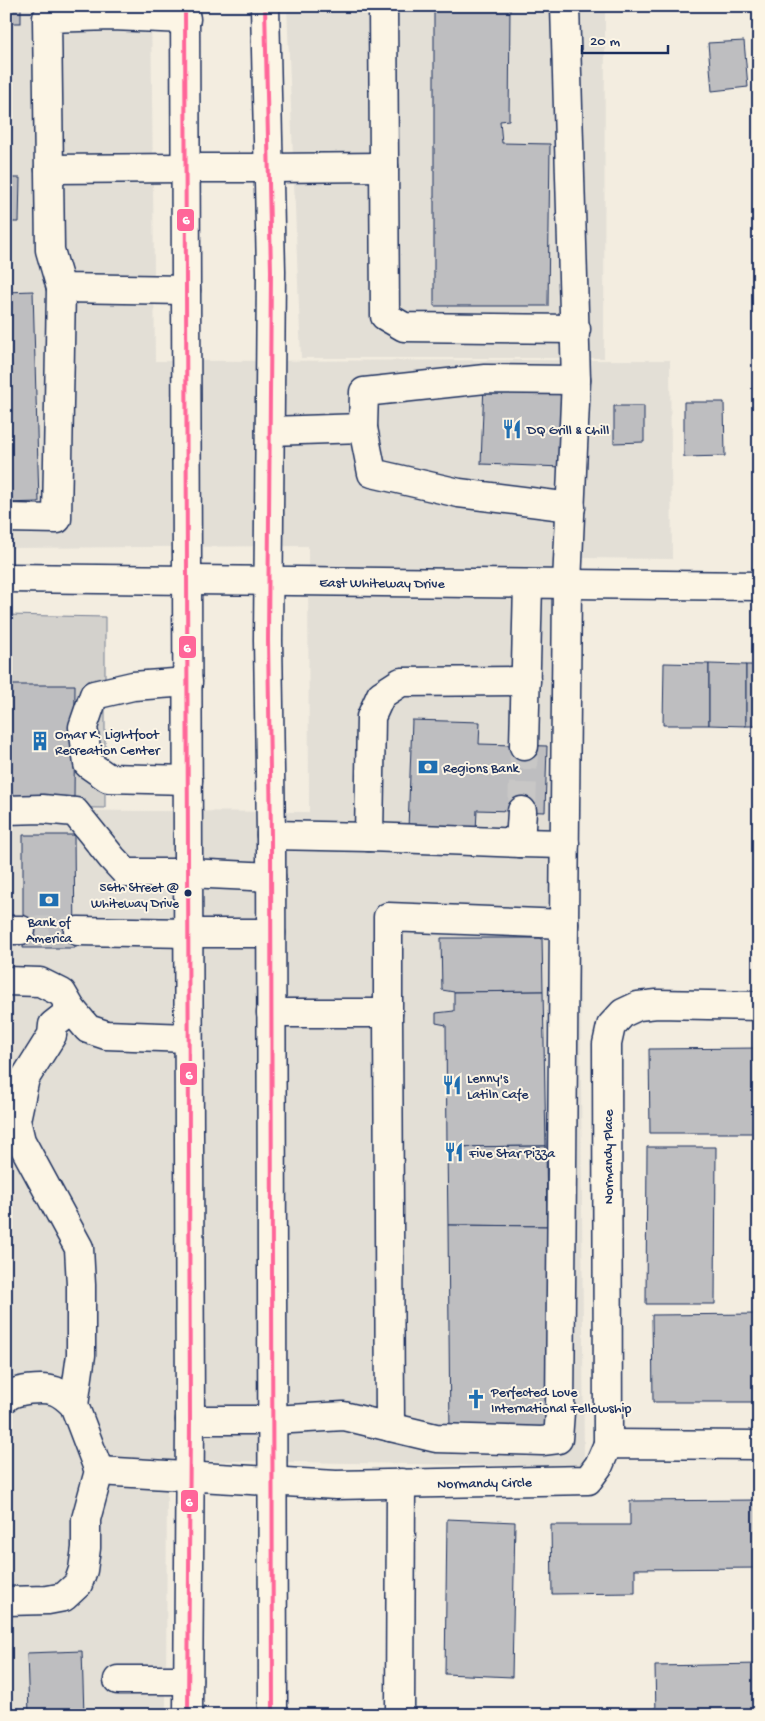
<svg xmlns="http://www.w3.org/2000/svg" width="765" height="1721" font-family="'Gochi Hand',sans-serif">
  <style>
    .built { fill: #e3dfd6 }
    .green { fill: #d3d1cc; stroke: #778095 }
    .building { fill: #bebec0; stroke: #1b2f5e }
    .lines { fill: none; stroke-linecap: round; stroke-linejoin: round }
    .minor-tunnel { stroke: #c8c7c6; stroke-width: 28; stroke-dasharray: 28 14; stroke-linecap: butt }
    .minor-casing { stroke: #1b2f5e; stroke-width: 31 }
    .major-casing { stroke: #1b2f5e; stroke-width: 31 }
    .minor { stroke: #fcf5e5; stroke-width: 28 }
    .major { stroke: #fcf5e5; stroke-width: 28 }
    .bus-1-casing { stroke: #fcf5e5; stroke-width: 8 }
    .bus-1 { stroke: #f69; stroke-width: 4 }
    .bus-dot { fill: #1b2f5e; stroke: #fcf5e5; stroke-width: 2 }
    .labels { text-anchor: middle; stroke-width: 4; stroke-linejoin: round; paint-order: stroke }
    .bus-label { font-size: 13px; fill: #1b2f5e; stroke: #fcf5e5; text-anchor: end }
    .poi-label { font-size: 14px; fill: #1b2f5e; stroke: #fcf5e5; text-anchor: start }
    .street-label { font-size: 14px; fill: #1b2f5e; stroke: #fcf5e5 }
    .line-badge { stroke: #fcf5e5; stroke-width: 2 }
    .badge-label { font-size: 14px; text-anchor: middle; font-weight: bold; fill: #fff }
  </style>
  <rect width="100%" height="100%" fill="#f3ede0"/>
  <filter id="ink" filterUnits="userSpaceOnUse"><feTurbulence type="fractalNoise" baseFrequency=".02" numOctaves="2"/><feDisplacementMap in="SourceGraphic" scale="10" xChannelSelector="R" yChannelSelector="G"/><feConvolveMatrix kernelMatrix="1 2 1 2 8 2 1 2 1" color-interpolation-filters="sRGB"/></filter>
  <g filter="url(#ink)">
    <g class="built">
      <polygon points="6,6 151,6 155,361 670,360 672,559 577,558 584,1467 167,1460 166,1715 6,1715 6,810 309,812 308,546 6,548"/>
      <polygon points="287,6 605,6 604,358 301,358"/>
    </g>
    <polygon class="green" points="6,615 105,617 105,808 6,807"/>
    <g class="building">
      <rect x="6" y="6" width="15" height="17"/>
      <polygon points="434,6 510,6 509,120 500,121 502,143 550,144 548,306 434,306"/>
      <polygon points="744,41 748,87 712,91 708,43"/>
      <polygon points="6,178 20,178 19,222 6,222"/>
      <polygon points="33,291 39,502 6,503 6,292"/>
      <polygon points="484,383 566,387 563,467 481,464"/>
      <polygon points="684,402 724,402 725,456 684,457"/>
      <polygon points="614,406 644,406 644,442 614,443"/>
      <polygon points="664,663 709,664 709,725 663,725"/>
      <polygon points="709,664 746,665 746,726 709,725"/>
      <rect x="746" y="665" width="13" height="61"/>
      <polygon points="6,685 75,685 74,798 6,797"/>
      <polygon points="412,720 480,722 479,744 547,746 545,812 477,810 476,832 408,829"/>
      <polygon points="23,835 74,835 75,948 23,948"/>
      <polygon points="441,938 542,938 543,991 454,992 442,990"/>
      <polygon points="543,991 546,1146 447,1147 446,1025 436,1023 436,1013 454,1011 454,992"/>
      <polygon points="759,1048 759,1133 650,1133 649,1049"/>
      <polygon points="546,1146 547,1226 448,1225 447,1147"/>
      <polygon points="647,1147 716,1147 715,1304 646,1304"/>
      <polygon points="448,1225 547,1226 550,1383 548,1435 450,1434"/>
      <polygon points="759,1314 759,1402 653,1402 652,1315"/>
      <polygon points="759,1500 759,1568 635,1569 635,1593 552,1594 551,1525 630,1525 630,1501"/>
      <polygon points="447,1519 515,1522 512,1677 445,1674"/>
      <polygon points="82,1651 84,1715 29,1715 27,1653"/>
      <polygon points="759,1664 759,1715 656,1715 655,1666"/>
    </g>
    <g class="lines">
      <g class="minor-tunnel">
        <polyline points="522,811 524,746"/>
        <polyline points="21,930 78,931"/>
      </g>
      <defs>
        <g id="minor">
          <polyline points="383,6 385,316 404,327 576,329"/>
          <polyline points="186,19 112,16 47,18 50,250 61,288 186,290"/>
          <polyline points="269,168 384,167"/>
          <polyline points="49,169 186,168"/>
          <polyline points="270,431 363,428"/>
          <polyline points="571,507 459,493 372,473 363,428 364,392 485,379 576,380"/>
          <polyline points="6,518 57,519 61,288"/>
          <path id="s1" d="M6,578L759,586"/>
          <polyline points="188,682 133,686 94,695 83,727 88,764 108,778 188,780"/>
          <polyline points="524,746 528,584"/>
          <polyline points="6,810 42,809 75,812 112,858 126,873 188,873"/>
          <polyline points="271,835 369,837 520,843 522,811"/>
          <polyline points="369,837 371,717 381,695 401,682 526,681"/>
          <polyline points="520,843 565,844"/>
          <polyline points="564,924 567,584 576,380 565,6"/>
          <polyline points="6,930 21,930"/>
          <polyline points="78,931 188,933"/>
          <polyline points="6,981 40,982 62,993 72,1010 88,1029 106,1035 188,1038"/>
          <polyline points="72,1010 53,1025 52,1035 25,1078 16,1120 21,1141 79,1248 81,1285 81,1355 74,1405"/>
          <polyline points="271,1013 388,1013 388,917 564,924 560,1412 558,1439 542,1441 436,1438 344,1416 273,1420"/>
          <polyline points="388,1013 390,1427"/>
          <path d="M6,1398C14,1389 44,1387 55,1391C63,1394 68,1399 74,1405L99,1471L86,1519V1548L83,1570L78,1584L64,1597L48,1600L6,1601"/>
          <polyline points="608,1444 607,1044 611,1026 623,1013 638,1006 657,1004 759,1006"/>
          <path id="s2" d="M99,1471L336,1485L588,1480L599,1465L608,1444L759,1445"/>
          <polyline points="118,1680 188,1680"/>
          <polyline points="400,1715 401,1483"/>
        </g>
        <g id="major">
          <polyline points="185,6 190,1420 188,1715"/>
          <polyline points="265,6 271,271 268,640 271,835 273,1715"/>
          <polyline points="186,168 269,168"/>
          <polyline points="188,873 271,877"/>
          <polyline points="188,933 271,933"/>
          <polyline points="190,1420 273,1420"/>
        </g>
      </defs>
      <use href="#minor" class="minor-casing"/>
      <use href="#major" class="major-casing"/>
      <use href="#minor" class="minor"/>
      <use href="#major" class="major"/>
      <defs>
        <g id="bus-1">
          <polyline points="185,6 190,1420 188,1715"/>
          <polyline points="265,6 271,271 268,640 271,835 273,1715"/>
        </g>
      </defs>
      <use href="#bus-1" class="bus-1-casing"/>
      <use href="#bus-1" class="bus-1"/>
    </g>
  </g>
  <defs>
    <symbol id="restaurant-bare" viewBox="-9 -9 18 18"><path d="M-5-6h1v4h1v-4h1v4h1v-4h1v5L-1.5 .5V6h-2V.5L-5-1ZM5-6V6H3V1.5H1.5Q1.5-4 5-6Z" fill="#1f6fb2" stroke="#fcf5e5" stroke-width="2.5" paint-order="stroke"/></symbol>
    <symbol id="building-bare" viewBox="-9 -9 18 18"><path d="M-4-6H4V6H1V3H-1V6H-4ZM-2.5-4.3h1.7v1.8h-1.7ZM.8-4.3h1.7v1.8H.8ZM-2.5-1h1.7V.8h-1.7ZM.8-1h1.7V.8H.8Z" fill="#1f6fb2" stroke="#fcf5e5" stroke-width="2.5" paint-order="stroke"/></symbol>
    <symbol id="bank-bare" viewBox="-9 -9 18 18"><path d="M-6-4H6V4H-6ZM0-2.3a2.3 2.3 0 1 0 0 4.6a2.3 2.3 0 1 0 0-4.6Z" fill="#1f6fb2" stroke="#fcf5e5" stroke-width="2.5" paint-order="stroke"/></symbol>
    <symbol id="church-bare" viewBox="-9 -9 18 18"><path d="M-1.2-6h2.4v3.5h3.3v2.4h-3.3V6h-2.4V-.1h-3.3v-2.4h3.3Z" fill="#1f6fb2" stroke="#fcf5e5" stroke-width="2.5" paint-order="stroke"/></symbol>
  </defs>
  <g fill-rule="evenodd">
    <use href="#restaurant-bare" x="498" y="415" width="28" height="28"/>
    <use href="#building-bare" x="26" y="727" width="28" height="28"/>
    <use href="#bank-bare" x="414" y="753" width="28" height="28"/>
    <use href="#bank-bare" x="35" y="886" width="28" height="28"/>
    <use href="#restaurant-bare" x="438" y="1071" width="28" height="28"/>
    <use href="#restaurant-bare" x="440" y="1138" width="28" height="28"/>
    <use href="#church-bare" x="462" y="1385" width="28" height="28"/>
  </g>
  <circle class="bus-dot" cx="188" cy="893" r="4.5"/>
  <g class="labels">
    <g class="bus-label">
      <text x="179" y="891">56th Street @<tspan x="179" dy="16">Whiteway Drive</tspan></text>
    </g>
    <g class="poi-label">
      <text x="527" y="434">DQ Grill &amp; Chill</text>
      <text x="55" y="738">Omar K. Lightfoot<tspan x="55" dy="16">Recreation Center</tspan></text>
      <text x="443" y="772">Regions Bank</text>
      <text x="49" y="926" text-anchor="middle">Bank of<tspan x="49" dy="16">America</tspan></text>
      <text x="467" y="1082">Lenny's<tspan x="467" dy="16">Latiln Cafe</tspan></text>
      <text x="469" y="1157">Five Star Pizza</text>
      <text x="491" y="1396">Perfected Love<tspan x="491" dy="16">International Fellowship</tspan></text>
    </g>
    <g class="street-label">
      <text dy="5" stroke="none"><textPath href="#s1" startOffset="376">East Whiteway Drive</textPath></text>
      <text transform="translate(607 1157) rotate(-90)" y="5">Normandy Place</text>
      <text dy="5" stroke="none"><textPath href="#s2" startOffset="386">Normandy Circle</textPath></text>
    </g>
  </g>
  <g class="line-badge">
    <rect x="176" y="208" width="19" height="24" rx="5" fill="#f69"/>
    <rect x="178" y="635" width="19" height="24" rx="5" fill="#f69"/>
    <rect x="179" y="1062" width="19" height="24" rx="5" fill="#f69"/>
    <rect x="180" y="1489" width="19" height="24" rx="5" fill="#f69"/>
  </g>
  <g class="badge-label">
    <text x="186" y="224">6</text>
    <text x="187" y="652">6</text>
    <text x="189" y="1079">6</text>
    <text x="189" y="1506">6</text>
  </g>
  <rect width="765" height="1721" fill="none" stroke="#fcf5e5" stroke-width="25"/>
  <rect x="12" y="12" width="740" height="1696" fill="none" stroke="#1b2f5e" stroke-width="2" filter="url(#ink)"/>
  <path d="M582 45v8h86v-8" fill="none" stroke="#1b2f5e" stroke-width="2.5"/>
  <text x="590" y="45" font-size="15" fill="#1b2f5e" stroke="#fcf5e5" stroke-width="4" paint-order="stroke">20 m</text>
</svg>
